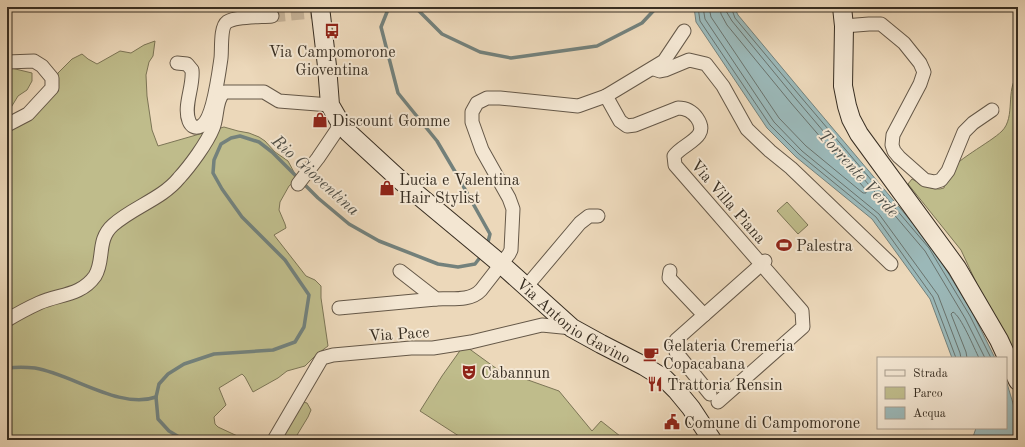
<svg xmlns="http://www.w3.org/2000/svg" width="1025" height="447" font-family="'Old Standard TT',serif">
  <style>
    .green { fill: #bfbc8b; stroke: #7c7556 }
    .water { fill: #9bb8b8; stroke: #73817c }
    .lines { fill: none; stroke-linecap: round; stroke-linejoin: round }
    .shore { stroke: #6a736d; stroke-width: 1 }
    .stream { stroke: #73817c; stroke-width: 3.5 }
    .minor-tunnel { stroke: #c8b69c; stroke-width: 13; stroke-dasharray: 13 6; stroke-linecap: butt }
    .minor-casing { stroke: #655848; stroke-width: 15 }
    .secondary-casing { stroke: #382e22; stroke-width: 20 }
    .minor { stroke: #f3e6d2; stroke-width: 13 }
    .secondary { stroke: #f3e6d2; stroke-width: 18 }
    .labels { text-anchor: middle; stroke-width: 4; stroke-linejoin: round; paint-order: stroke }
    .poi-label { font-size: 16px; fill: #382e22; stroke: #f3e6d2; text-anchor: start }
    .street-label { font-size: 16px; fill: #382e22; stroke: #f3e6d2 }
    .water-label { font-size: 17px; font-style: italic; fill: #515048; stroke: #f3e6d2 }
  </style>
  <rect width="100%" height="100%" fill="#ecd8ba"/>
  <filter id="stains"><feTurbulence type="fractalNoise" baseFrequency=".005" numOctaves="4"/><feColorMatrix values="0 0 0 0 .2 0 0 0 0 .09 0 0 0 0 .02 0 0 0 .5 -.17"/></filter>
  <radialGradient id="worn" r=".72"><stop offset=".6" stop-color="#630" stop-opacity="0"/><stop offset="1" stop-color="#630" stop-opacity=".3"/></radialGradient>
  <g class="green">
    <polygon points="155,41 153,56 149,62 146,75 147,96 152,130 158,146 224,127 238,131 249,133 259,137 265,141 275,152 288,161 295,174 295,181 289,186 280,202 279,210 285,224 286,228 274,235 306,276 315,280 321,286 321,298 328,346 316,355 305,366 287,371 278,378 253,392 245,377 242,374 219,388 226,405 214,417 215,424 218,427 246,440 7,440 7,125 55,86 58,73 72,59 82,54 88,59 97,64 120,51 131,53 144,45"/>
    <polygon points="7,67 32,73 32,81 27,90 18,96 7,114"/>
    <path d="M1018,75V372L961,250L908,184L912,179C921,184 934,192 944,188C945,184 945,179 947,175C953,161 990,143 1002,131C1016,117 1005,89 1018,75Z"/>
    <polygon points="787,202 808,225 798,234 777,211"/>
    <polygon points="464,345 497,369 559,391 592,431 601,421 625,440 465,440 420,411 442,376"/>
    <polygon points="303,402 307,403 311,410 308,417 294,440 280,440"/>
  </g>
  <g class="water">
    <polygon points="694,7 734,7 738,15 803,93 932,246 973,314 995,358 952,358 930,299 872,219 796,157 767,128 696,22"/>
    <polygon points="1006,380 1018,420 1018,440 972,440 976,428 1006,428"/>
  </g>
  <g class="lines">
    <g class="shore">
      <polyline points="698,7 700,21 770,125 799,154 876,217 933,297 956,358"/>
      <polyline points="703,7 705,19 774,122 802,151 879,214 938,295 960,353 961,358"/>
      <polyline points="709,7 711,17 779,118 806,146 863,193 866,193 866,190 791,103 727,25 721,14 720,7"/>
      <polyline points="726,7 726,11 732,21 796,99 925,251 965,318 985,358"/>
      <polyline points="731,7 735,18 800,96 929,248 970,316 991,358"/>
      <path d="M967,358L966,352L951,314L953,312C961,316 974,348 979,358"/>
    </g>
    <g class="stream">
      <polyline points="389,7 381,27 398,93 437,141 457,175 490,234 487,246"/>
      <polyline points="415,7 442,34 480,52 511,58 597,46 642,23 657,7"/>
      <polyline points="1016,134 1018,135"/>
      <path d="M7,368C16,367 26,367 35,368C72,374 120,410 156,397"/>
      <polyline points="184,440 169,431 158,419 156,397 159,384 168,374 184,364 214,354 273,350 295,342 304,327 309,295 285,260 242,217 222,189 213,173 214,160 221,144 231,138 240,136 259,142 272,152 318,198 349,224 379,241 438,264 458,267 475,264 482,255"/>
    </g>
    <polyline class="minor-tunnel" points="272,16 312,12"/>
    <defs>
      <g id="minor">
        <polyline points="844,26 869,24 881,24 904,43 920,63 924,72 920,84 893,135 892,145 894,151 899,157 925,180 935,182 941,180 948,171 964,132 973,123 992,110"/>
        <polyline points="7,62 34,61 42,66 52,78 52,88 28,114 7,125"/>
        <path d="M177,63L187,64L192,70C194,86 183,106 189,121C191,126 195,129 201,126C213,119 219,72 221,58C222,50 220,27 227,22C236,16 261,17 272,16"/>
        <polyline points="654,69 660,71 665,70 689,60 706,64 723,86 747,129 770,151 791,168 891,264"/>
        <path d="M606,96L620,121L627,126L635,125L678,108C686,108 692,111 697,118C711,138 683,143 674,156L675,165L802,311L803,327L718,402"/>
        <polyline points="298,184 318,158 341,124"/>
        <path d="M400,271L436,299C450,298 470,302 481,290L509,254L511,250L513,209L509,198L482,150L472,122V112L477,103L487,98H500L578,106L606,96L664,61L684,31"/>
        <polyline points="670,271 669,278 704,315"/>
        <polyline points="526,287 580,223 589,216 598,216"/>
        <polyline points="339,308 436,299"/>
        <path d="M7,320C17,314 28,308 39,303C59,294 81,296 95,276C105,260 96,240 113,225C133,207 162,199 179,178C190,166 207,143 213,128C218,117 215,98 225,92H264L279,101L330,105"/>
        <polyline points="710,394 676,352 676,340 765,261"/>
        <polyline points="274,440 322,358 333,355 411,348 433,348 471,342 542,325 572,328"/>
      </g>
      <g id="secondary">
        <path id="s1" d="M320,7L327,66L330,105L341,124L349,133L400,180L502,265L572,328L601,344L644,366L665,379L677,391L691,408L712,440"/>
        <polyline points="842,7 844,26 843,86 847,106 851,119 859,134 957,268 999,340 1018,381"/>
      </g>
    </defs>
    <use href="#minor" class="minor-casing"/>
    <use href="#secondary" class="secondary-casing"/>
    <use href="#minor" class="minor"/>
    <use href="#secondary" class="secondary"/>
  </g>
  <defs>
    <symbol id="bus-bare" viewBox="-9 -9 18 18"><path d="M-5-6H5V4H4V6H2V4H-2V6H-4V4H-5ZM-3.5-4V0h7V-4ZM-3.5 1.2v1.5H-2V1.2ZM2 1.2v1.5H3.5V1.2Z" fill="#8f2418" stroke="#f3e6d2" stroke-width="2.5" paint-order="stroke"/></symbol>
    <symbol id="shop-bare" viewBox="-9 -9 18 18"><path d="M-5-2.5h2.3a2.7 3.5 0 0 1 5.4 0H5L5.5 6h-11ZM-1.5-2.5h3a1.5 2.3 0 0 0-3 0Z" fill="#8f2418" stroke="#f3e6d2" stroke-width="2.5" paint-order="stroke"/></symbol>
    <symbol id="stadium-bare" viewBox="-9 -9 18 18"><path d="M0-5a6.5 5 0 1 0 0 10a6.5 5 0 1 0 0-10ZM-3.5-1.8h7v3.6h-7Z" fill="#8f2418" stroke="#f3e6d2" stroke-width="2.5" paint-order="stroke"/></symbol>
    <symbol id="cafe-bare" viewBox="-9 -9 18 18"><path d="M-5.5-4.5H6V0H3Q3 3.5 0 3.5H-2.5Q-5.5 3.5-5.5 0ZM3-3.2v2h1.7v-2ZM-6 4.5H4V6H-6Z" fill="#8f2418" stroke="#f3e6d2" stroke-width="2.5" paint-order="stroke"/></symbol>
    <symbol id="theatre-bare" viewBox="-9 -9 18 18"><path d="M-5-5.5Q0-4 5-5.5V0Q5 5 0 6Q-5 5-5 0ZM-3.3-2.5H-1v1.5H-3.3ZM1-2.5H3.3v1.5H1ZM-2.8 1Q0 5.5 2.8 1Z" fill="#8f2418" stroke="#f3e6d2" stroke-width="2.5" paint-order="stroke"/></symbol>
    <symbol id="restaurant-bare" viewBox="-9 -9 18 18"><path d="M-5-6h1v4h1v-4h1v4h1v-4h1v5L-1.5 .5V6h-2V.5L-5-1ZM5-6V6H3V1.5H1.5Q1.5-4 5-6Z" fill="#8f2418" stroke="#f3e6d2" stroke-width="2.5" paint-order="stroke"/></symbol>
    <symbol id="civic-bare" viewBox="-9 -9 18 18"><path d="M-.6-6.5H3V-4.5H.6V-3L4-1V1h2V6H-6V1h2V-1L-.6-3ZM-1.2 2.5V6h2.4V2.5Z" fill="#8f2418" stroke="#f3e6d2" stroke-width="2.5" paint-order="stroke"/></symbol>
  </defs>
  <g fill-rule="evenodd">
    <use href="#bus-bare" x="321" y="20" width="22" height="22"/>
    <use href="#shop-bare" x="309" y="109" width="22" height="22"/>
    <use href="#shop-bare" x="376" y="177" width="22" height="22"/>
    <use href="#stadium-bare" x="773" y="234" width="22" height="22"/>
    <use href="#cafe-bare" x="640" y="343" width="22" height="22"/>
    <use href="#theatre-bare" x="458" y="361" width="22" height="22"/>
    <use href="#restaurant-bare" x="644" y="373" width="22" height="22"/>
    <use href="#civic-bare" x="661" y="411" width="22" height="22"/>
  </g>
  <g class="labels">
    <g class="poi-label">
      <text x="332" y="57" text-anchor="middle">Via Campomorone<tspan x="332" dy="18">Gioventina</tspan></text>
      <text x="332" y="126">Discount Gomme</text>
      <text x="399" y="185">Lucia e Valentina<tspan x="399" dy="18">Hair Stylist</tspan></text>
      <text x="796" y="251">Palestra</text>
      <text x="663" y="351">Gelateria Cremeria<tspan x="663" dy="18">Copacabana</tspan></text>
      <text x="481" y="378">Cabannun</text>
      <text x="667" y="390">Trattoria Rensin</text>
      <text x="684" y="428">Comune di Campomorone</text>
    </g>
    <g class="street-label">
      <text transform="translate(729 201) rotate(49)" y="6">Via Villa Piana</text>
      <text dy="6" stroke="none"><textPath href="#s1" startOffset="426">Via Antonio Gavino</textPath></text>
      <text transform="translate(399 333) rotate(-4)" y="6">Via Pace</text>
    </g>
    <g class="water-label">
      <text transform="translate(859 173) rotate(48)" y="6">Torrente Verde</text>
      <text transform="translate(316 175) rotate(42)" y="6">Rio Gioventina</text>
    </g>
  </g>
  <rect width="1025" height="447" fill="none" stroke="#ecd8ba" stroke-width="24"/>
  <rect x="8" y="8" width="1009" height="431" fill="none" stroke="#382e22" stroke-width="2"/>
  <rect x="12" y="12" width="1001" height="423" fill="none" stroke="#382e22"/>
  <rect x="877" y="357" width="130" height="72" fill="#f3e6d2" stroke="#a89c8c"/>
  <rect x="885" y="370" width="20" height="6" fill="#f3e6d2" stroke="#a89c8c"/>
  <text x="913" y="377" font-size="12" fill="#382e22">Strada</text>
  <rect x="885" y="387" width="20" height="12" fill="#bfbc8b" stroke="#a89c8c"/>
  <text x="913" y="397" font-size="12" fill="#382e22">Parco</text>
  <rect x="885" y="407" width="20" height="12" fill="#9bb8b8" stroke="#a89c8c"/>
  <text x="913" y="417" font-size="12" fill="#382e22">Acqua</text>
  <rect width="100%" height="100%" filter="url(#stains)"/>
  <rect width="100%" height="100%" fill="url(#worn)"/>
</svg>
